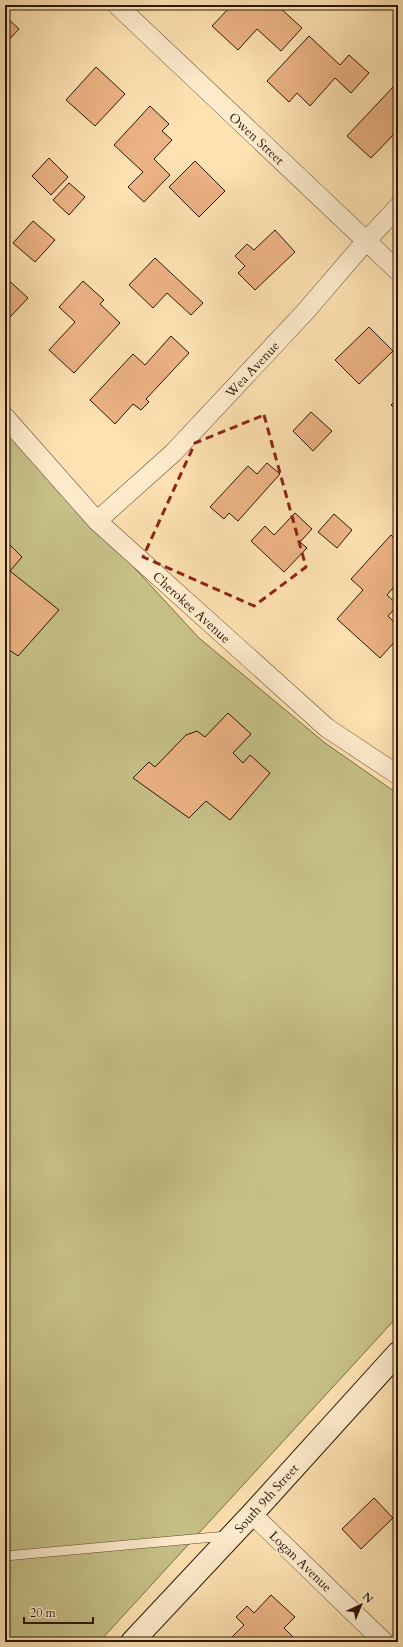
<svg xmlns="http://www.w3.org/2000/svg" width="403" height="1647" font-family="Cardo,serif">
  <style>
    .green { fill: #c6c188; stroke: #786c46 }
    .building { fill: #ecb384; stroke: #2a1604 }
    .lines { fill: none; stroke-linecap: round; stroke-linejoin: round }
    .lane-casing { stroke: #5f4930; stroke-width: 10 }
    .street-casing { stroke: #5f4930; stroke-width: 20 }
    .secondary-casing { stroke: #2a1604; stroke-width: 24 }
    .lane { stroke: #feeccd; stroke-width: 9 }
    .street { stroke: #feeccd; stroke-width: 19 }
    .secondary { stroke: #feeccd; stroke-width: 22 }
    .marked { fill: none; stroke: #8f2418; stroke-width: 3; stroke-dasharray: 8 5; stroke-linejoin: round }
    .labels { text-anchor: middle; stroke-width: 4; stroke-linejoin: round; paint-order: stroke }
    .street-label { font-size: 13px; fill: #2a1604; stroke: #feeccd }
  </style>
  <rect width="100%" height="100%" fill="#fee2b2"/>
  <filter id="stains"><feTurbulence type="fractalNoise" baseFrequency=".005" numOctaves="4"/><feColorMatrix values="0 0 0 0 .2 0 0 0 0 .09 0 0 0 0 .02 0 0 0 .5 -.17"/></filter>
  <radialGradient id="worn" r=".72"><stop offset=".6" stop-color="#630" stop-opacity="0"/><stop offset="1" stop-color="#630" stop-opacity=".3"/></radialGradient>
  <polygon class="green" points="5,427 199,638 325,743 398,794 398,1316 99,1642 5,1642"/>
  <g class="building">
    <polygon points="232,5 277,5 302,28 281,51 257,29 238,50 212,26"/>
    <polygon points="5,16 19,29 5,44"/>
    <polygon points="309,36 340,65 349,55 369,73 351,93 335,78 310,106 297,93 289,102 267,81"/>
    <polygon points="96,67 125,94 95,126 66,100"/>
    <polygon points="394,86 398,90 398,130 371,158 347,136"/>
    <polygon points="150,106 169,124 162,131 172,140 154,159 170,175 144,202 128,187 143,172 114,145"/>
    <polygon points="49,158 68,177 51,195 32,176"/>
    <polygon points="195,161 225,191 199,217 169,187"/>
    <polygon points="69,183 85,197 69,215 53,200"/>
    <polygon points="33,221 55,240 35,262 13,243"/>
    <polygon points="275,230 295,252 255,290 238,273 245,266 235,256 247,244 254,250"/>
    <polygon points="155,258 203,303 191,315 167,293 153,308 129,285"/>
    <polygon points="5,277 28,298 10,317 5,312"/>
    <polygon points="83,281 104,300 100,304 120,323 74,373 49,350 75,322 59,307"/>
    <polygon points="369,327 393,351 359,384 335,360"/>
    <polygon points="171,336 189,353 146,399 149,402 141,410 133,404 115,424 90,400 133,354 145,365"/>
    <polygon points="398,398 398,411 391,405"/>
    <polygon points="311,412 332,431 313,451 293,431"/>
    <polygon points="267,463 280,474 238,521 229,513 224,519 210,507 248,466 257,474"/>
    <polygon points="295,513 312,529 300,542 307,548 284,572 251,541 265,526 274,535"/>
    <polygon points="334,514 352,530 337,548 318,532"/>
    <polygon points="391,535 398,541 398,582 387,595 398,605 388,616 398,626 398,638 380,658 337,619 363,590 351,579"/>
    <polygon points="5,540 22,557 10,571 59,610 18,656 5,647"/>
    <polygon points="228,713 251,734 233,753 243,763 250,755 270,773 230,820 206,801 189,818 133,778 149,762 155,767 186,735 197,731 205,737"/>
    <polygon points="374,1498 393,1518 361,1549 342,1529"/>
    <polygon points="271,1595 295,1617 284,1628 295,1639 292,1642 232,1642 233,1640 231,1638 244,1625 236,1617 247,1606 254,1613"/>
  </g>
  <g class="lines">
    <defs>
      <polyline id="lane" points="5,1556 226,1536"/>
      <g id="street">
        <polyline points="117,5 398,271"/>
        <polyline points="5,417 97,521 327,728 398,775"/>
        <polyline points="97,521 173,453 305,312 366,241 398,207"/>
        <polyline points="252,1514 384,1642"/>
      </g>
      <polyline id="secondary" points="132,1642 252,1514 398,1353"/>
    </defs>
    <use href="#lane" class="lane-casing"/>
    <use href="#street" class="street-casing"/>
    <use href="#secondary" class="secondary-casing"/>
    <use href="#lane" class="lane"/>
    <use href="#street" class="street"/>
    <use href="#secondary" class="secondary"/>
  </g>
  <path class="marked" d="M264,415L306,567L254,606L143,557L195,443Z"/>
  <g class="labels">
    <g class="street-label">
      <text transform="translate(257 138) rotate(43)" y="5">Owen Street</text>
      <text transform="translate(252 369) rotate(-47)" y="5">Wea Avenue</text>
      <text transform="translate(192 607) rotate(42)" y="5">Cherokee Avenue</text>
      <text transform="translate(266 1498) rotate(-48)" y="5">South 9th Street</text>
      <text transform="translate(301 1561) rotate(44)" y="5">Logan Avenue</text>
    </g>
  </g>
  <rect width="403" height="1647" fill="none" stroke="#fee2b2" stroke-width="20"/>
  <rect x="6" y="6" width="391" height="1635" fill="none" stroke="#2a1604" stroke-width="2"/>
  <rect x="10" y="10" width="383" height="1627" fill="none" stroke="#2a1604"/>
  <g transform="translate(361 1605) rotate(44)" stroke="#feeccd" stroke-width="3" paint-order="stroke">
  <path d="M0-3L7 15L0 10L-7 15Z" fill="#2a1604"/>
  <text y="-6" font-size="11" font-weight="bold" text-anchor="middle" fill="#2a1604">N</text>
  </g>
  <path d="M24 1617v6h69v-6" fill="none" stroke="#2a1604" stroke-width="2"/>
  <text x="30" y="1617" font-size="12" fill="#2a1604" stroke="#feeccd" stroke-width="3" paint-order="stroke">20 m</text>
  <rect width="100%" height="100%" filter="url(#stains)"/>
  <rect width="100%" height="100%" fill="url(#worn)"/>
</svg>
